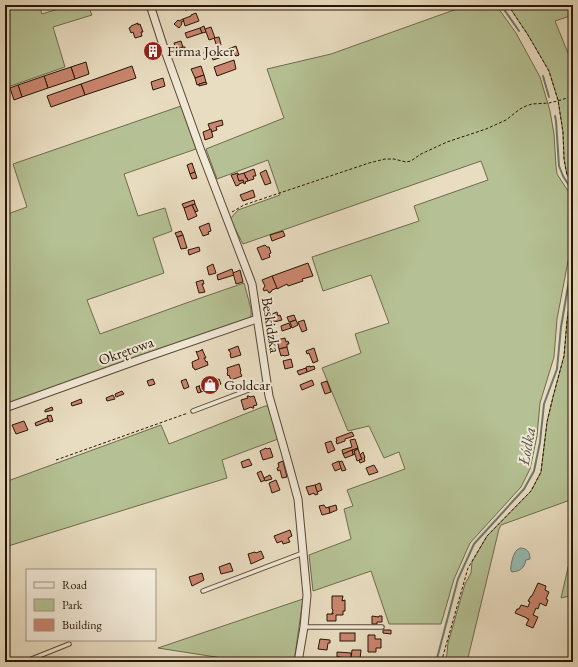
<svg xmlns="http://www.w3.org/2000/svg" width="578" height="667" font-family="'EB Garamond',serif">
  <style>
    .green { fill: #b5c194; stroke: #6e6b4c }
    .water { fill: #97bcb3; stroke: #6a796d }
    .lines { fill: none; stroke-linecap: round; stroke-linejoin: round }
    .stream { stroke: #6a796d; stroke-width: 2 }
    .building { fill: #ca866f; stroke: #271504 }
    .lane-casing { stroke: #584733; stroke-width: 5.5 }
    .street-casing { stroke: #584733; stroke-width: 9 }
    .path { stroke: #271504; stroke-width: 1; stroke-dasharray: 3 2; stroke-linecap: butt }
    .lane { stroke: #f1e9d7; stroke-width: 3.5 }
    .street { stroke: #f1e9d7; stroke-width: 7 }
    .labels { text-anchor: middle; stroke-width: 4; stroke-linejoin: round; paint-order: stroke }
    .poi-label { font-size: 15px; fill: #271504; stroke: #f1e9d7; text-anchor: start }
    .street-label { font-size: 15px; fill: #271504; stroke: #f1e9d7 }
    .water-label { font-size: 16px; font-style: italic; fill: #4e4f41; stroke: #f1e9d7 }
  </style>
  <rect width="100%" height="100%" fill="#e9ddc1"/>
  <filter id="stains"><feTurbulence type="fractalNoise" baseFrequency=".005" numOctaves="4"/><feColorMatrix values="0 0 0 0 .2 0 0 0 0 .09 0 0 0 0 .02 0 0 0 .5 -.17"/></filter>
  <radialGradient id="worn" r=".72"><stop offset=".6" stop-color="#630" stop-opacity="0"/><stop offset="1" stop-color="#630" stop-opacity=".3"/></radialGradient>
  <g class="green">
    <polygon points="11,5 39,5 42,14 71,5 88,5 92,15 53,27 65,67 5,88 5,7"/>
    <polygon points="468,5 496,5 516,33 540,77 550,111 554,134 556,166 557,174 570,194 573,204 573,235 557,319 554,357 540,403 537,436 530,469 521,487 470,543 454,579 441,624 389,624 371,571 313,591 309,555 351,539 344,509 353,506 347,490 405,469 399,452 384,458 369,426 348,431 322,368 361,353 355,334 389,323 371,275 323,291 312,257 419,221 414,206 488,180 481,161 243,244 230,219 238,210 280,195 268,160 217,179 206,149 284,118 267,69 331,54"/>
    <polygon points="508,5 573,5 573,15 555,21 572,63 573,62 573,182 567,175 564,159 563,132 558,100 549,71 528,35"/>
    <polygon points="181,106 196,149 124,174 138,216 165,208 172,231 153,238 164,273 87,300 100,334 189,302 244,283 251,309 251,316 249,319 5,407 5,215 27,207 13,164"/>
    <polygon points="573,280 573,499 501,525 499,529 467,662 446,662 448,643 465,584 471,573 472,562 487,536 531,491 541,472 547,422 553,397 564,356 567,321"/>
    <polygon points="265,406 268,406 278,439 222,460 227,478 5,547 5,482 161,425 169,444"/>
    <polygon points="573,546 573,595 561,598"/>
    <polygon points="303,599 294,662 248,662 158,648"/>
  </g>
  <path class="water" d="M520,548C527,548 530,552 530,559L526,560C524,568 521,571 512,572L511,571C510,567 513,553 517,550C518,549 519,549 520,548Z"/>
  <g class="lines">
    <g class="stream">
      <polyline points="501,5 519,31"/>
      <polyline points="543,76 549,97"/>
      <polyline points="555,116 556,121 559,166 563,176 573,192"/>
      <polyline points="436,662 458,579 474,544 524,489 534,471 540,442 544,404 557,369 561,327 573,257"/>
    </g>
  </g>
  <g class="building">
    <polygon points="183,5 190,5 191,9 185,10"/>
    <polygon points="196,13 199,21 185,26 183,19 191,16 191,15"/>
    <polygon points="183,19 184,21 181,22 182,24 179,28 174,24 178,20 179,21"/>
    <polygon points="138,23 138,25 140,24 143,32 141,32 142,36 135,38 133,32 131,33 129,28 131,27 131,26"/>
    <polygon points="204,26 206,32 202,33 200,28"/>
    <polygon points="211,27 215,38 209,40 205,29"/>
    <polygon points="200,28 202,33 187,38 185,33"/>
    <polygon points="219,37 221,45 217,47 214,38"/>
    <polygon points="181,41 183,47 176,49 174,43"/>
    <polygon points="236,46 239,55 236,56 235,55 232,56 231,53 225,56 223,51"/>
    <polygon points="156,47 158,53 150,56 147,49"/>
    <polygon points="183,47 185,47 185,49 184,50 185,54 179,56 176,49"/>
    <polygon points="209,50 210,51 213,50 214,54 205,57 204,52"/>
    <polygon points="223,51 225,56 213,60 211,55"/>
    <polygon points="234,60 236,69 217,76 214,67"/>
    <polygon points="86,62 89,74 75,79 71,67"/>
    <polygon points="132,66 136,78 85,95 81,84"/>
    <polygon points="201,66 204,75 195,78 191,69"/>
    <polygon points="71,67 75,79 48,88 44,76"/>
    <polygon points="204,75 206,82 197,85 195,78"/>
    <polygon points="44,76 48,88 22,97 18,85"/>
    <polygon points="163,78 165,86 153,90 151,82"/>
    <polygon points="206,82 207,84 199,86 199,84"/>
    <polygon points="81,84 85,95 51,107 47,96"/>
    <polygon points="18,85 22,97 14,100 10,88"/>
    <polygon points="222,120 223,125 216,127 217,130 211,132 208,124"/>
    <polygon points="211,129 213,137 205,140 203,132"/>
    <polygon points="192,163 195,172 190,174 187,165"/>
    <polygon points="254,169 256,176 253,176 254,179 248,181 247,178 246,178 244,173"/>
    <polygon points="266,170 271,183 265,185 260,173"/>
    <polygon points="195,172 197,178 192,179 190,174"/>
    <polygon points="238,173 239,181 243,180 244,182 239,184 239,185 236,186 231,175"/>
    <polygon points="244,173 246,178 247,178 248,181 245,182 246,183 244,184 243,180 239,181 237,175"/>
    <polygon points="253,190 255,197 243,201 240,195"/>
    <polygon points="194,200 195,204 184,208 182,204"/>
    <polygon points="195,204 198,211 195,212 192,205"/>
    <polygon points="192,205 197,216 188,220 184,208"/>
    <polygon points="209,223 211,231 208,232 209,234 203,236 199,227"/>
    <polygon points="181,231 183,235 177,237 175,233"/>
    <polygon points="283,231 285,236 272,241 270,235"/>
    <polygon points="183,235 187,248 181,249 177,237"/>
    <polygon points="265,245 267,247 269,247 271,253 269,254 270,257 262,260 257,248"/>
    <polygon points="199,247 200,251 189,255 188,250"/>
    <polygon points="308,263 313,276 302,279 303,281 288,286 287,284 277,289 272,276"/>
    <polygon points="213,264 216,273 209,275 207,267"/>
    <polygon points="232,269 234,275 218,280 217,275"/>
    <polygon points="240,270 243,282 236,284 233,273"/>
    <polygon points="272,276 277,288 272,290 271,292 269,293 268,291 266,290 264,291 263,289 265,286 262,280"/>
    <polygon points="203,280 204,284 202,284 205,292 199,293 196,282"/>
    <polygon points="277,312 278,316 280,315 282,320 274,322 272,314"/>
    <polygon points="294,315 296,320 289,322 287,317"/>
    <polygon points="296,320 298,325 292,328 290,322"/>
    <polygon points="304,320 307,330 302,332 298,322"/>
    <polygon points="289,323 291,328 282,331 281,326"/>
    <polygon points="285,338 286,342 288,341 289,344 287,344 287,347 279,349 277,340"/>
    <polygon points="238,346 241,355 231,358 230,354 231,354 229,350 228,350"/>
    <polygon points="287,347 289,355 284,356 283,355 281,356 279,349"/>
    <polygon points="314,348 318,361 313,363 309,353 307,354 306,351"/>
    <polygon points="202,349 206,358 204,358 206,362 207,361 208,365 195,370 194,368 193,368 192,362 199,359 196,351 197,352 202,350"/>
    <polygon points="291,359 293,367 285,369 283,361"/>
    <polygon points="239,364 241,371 240,372 242,376 231,380 229,375 228,376 227,373 228,372 227,368"/>
    <polygon points="310,366 310,367 314,366 315,369 307,372 306,367"/>
    <polygon points="306,368 307,372 299,375 297,371"/>
    <polygon points="153,379 155,384 149,386 147,381"/>
    <polygon points="186,379 189,387 184,389 181,381"/>
    <polygon points="219,379 221,384 201,392 199,386"/>
    <polygon points="312,380 314,385 302,390 300,385"/>
    <polygon points="327,381 331,392 325,394 321,383"/>
    <polygon points="199,386 201,392 198,393 196,387"/>
    <polygon points="122,391 124,394 116,397 115,394"/>
    <polygon points="113,395 115,399 107,401 106,398"/>
    <polygon points="247,396 249,396 250,397 254,396 257,405 253,406 254,408 252,408 251,407 244,410 241,400 248,398"/>
    <polygon points="81,399 82,403 72,406 71,403"/>
    <polygon points="52,407 53,410 45,412 45,410"/>
    <polygon points="48,415 48,416 51,415 53,421 49,422 47,416"/>
    <polygon points="47,418 49,421 36,426 35,423"/>
    <polygon points="24,421 28,430 16,434 12,425"/>
    <polygon points="352,432 354,436 345,439 345,441 337,444 336,441 337,441 336,438"/>
    <polygon points="355,439 358,448 343,454 342,450 352,447 350,440"/>
    <polygon points="331,441 335,450 328,453 325,443"/>
    <polygon points="266,448 267,449 270,448 273,457 263,460 260,451"/>
    <polygon points="358,448 358,449 354,451 355,454 353,455 352,450"/>
    <polygon points="358,449 362,459 357,461 354,451"/>
    <polygon points="352,450 353,455 345,458 343,454"/>
    <polygon points="363,452 365,458 364,458 365,461 360,463 359,460 362,459 360,455"/>
    <polygon points="249,459 252,465 243,468 241,462"/>
    <polygon points="283,461 287,477 282,478 280,470 278,471 277,468 279,467 278,463"/>
    <polygon points="339,461 342,468 335,471 332,464"/>
    <polygon points="342,461 346,470 342,471 339,462"/>
    <polygon points="374,465 378,472 369,475 366,468"/>
    <polygon points="261,471 265,480 261,482 257,473"/>
    <polygon points="270,475 272,479 265,481 264,478"/>
    <polygon points="276,480 280,490 272,493 269,483"/>
    <polygon points="320,483 322,490 317,492 315,485"/>
    <polygon points="315,485 318,494 315,495 314,493 309,495 306,487"/>
    <polygon points="324,505 326,508 329,507 330,513 322,515 319,506"/>
    <polygon points="336,505 337,510 330,513 329,507"/>
    <polygon points="290,530 292,536 288,538 290,542 283,544 282,541 277,543 274,536"/>
    <polygon points="261,551 264,558 251,564 248,554 255,552 256,553"/>
    <polygon points="230,563 233,571 221,574 219,567"/>
    <polygon points="202,573 204,580 192,586 189,577"/>
    <polygon points="538,583 546,586 545,590 549,592 546,599 548,600 546,606 540,603 538,609 536,608 533,615 538,617 533,628 526,625 529,619 527,619 527,618 515,613 517,609 519,609 521,605 528,607 530,602 528,601 531,596 532,596"/>
    <polygon points="332,596 343,596 342,601 345,600 345,611 343,611 343,615 336,615 336,621 327,621 327,614 333,614 333,613 332,614 333,610 332,609"/>
    <polygon points="372,616 379,617 379,616 382,616 382,622 377,622 377,624 372,624"/>
    <polygon points="383,630 391,630 391,634 383,633"/>
    <rect x="340" y="633" width="15" height="8"/>
    <polygon points="368,635 375,635 375,639 381,639 381,648 376,648 376,652 368,652"/>
    <polygon points="320,639 330,640 330,643 328,643 327,650 318,649"/>
    <polygon points="352,650 361,650 360,659 351,658"/>
    <polygon points="337,652 351,653 351,658 337,657"/>
    <polygon points="337,657 348,658 348,661 337,660"/>
  </g>
  <g class="lines">
    <defs>
      <g id="lane">
        <polyline points="193,411 267,383"/>
        <polyline points="203,591 303,553"/>
        <polyline points="304,627 382,627"/>
        <polyline points="24,662 69,644"/>
      </g>
      <g id="street">
        <polyline points="150,5 164,48 201,151 252,284 269,396 289,466 298,499 307,595 304,627 298,662"/>
        <polyline points="5,408 141,359 257,319"/>
      </g>
    </defs>
    <use href="#lane" class="lane-casing"/>
    <use href="#street" class="street-casing"/>
    <g class="path">
      <polyline points="508,5 528,35 549,71 558,100 563,132 564,159 567,175 573,182"/>
      <polyline points="232,212 244,205 369,163 385,159 394,159 406,162 411,161 421,154 447,142 486,129 506,120 520,109 526,106 532,104 549,103 561,100 573,96"/>
      <polyline points="56,460 188,413"/>
      <polyline points="442,662 443,656 468,568 487,536 531,491 541,472 547,422 553,397 564,356 567,321 573,280"/>
    </g>
    <use href="#lane" class="lane"/>
    <use href="#street" class="street"/>
  </g>
  <defs>
    <symbol id="building-disc" viewBox="-11 -11 22 22"><circle r="9.5" fill="#8f2418" stroke="#f1e9d7"/><path d="M-4-6H4V6H1V3H-1V6H-4ZM-2.5-4.3h1.7v1.8h-1.7ZM.8-4.3h1.7v1.8H.8ZM-2.5-1h1.7V.8h-1.7ZM.8-1h1.7V.8H.8Z" fill="#fff"/></symbol>
    <symbol id="shop-disc" viewBox="-11 -11 22 22"><circle r="9.5" fill="#8f2418" stroke="#f1e9d7"/><path d="M-5-2.5h2.3a2.7 3.5 0 0 1 5.4 0H5L5.5 6h-11ZM-1.5-2.5h3a1.5 2.3 0 0 0-3 0Z" fill="#fff"/></symbol>
  </defs>
  <g fill-rule="evenodd">
    <use href="#building-disc" x="142" y="40" width="22" height="22"/>
    <use href="#shop-disc" x="199" y="374" width="22" height="22"/>
  </g>
  <g class="labels">
    <g class="poi-label">
      <text x="167" y="56">Firma Joker</text>
      <text x="224" y="390">Goldcar</text>
    </g>
    <g class="street-label">
      <text transform="translate(271 325) rotate(81)" y="5">Beskidzka</text>
      <text transform="translate(126 351) rotate(-20)" y="5">Okrętowa</text>
    </g>
    <g class="water-label">
      <text transform="translate(526 446) rotate(-80)" y="6">Łódka</text>
    </g>
  </g>
  <rect width="578" height="667" fill="none" stroke="#e9ddc1" stroke-width="20"/>
  <rect x="6" y="6" width="566" height="655" fill="none" stroke="#271504" stroke-width="2"/>
  <rect x="10" y="10" width="558" height="647" fill="none" stroke="#271504"/>
  <rect x="26" y="569" width="130" height="72" fill="#f1e9d7" stroke="#a09483"/>
  <rect x="34" y="582" width="20" height="6" fill="#f1e9d7" stroke="#a09483"/>
  <text x="62" y="589" font-size="12" fill="#271504">Road</text>
  <rect x="34" y="599" width="20" height="12" fill="#b5c194" stroke="#a09483"/>
  <text x="62" y="609" font-size="12" fill="#271504">Park</text>
  <rect x="34" y="619" width="20" height="12" fill="#ca866f" stroke="#a09483"/>
  <text x="62" y="629" font-size="12" fill="#271504">Building</text>
  <rect width="100%" height="100%" filter="url(#stains)"/>
  <rect width="100%" height="100%" fill="url(#worn)"/>
</svg>
